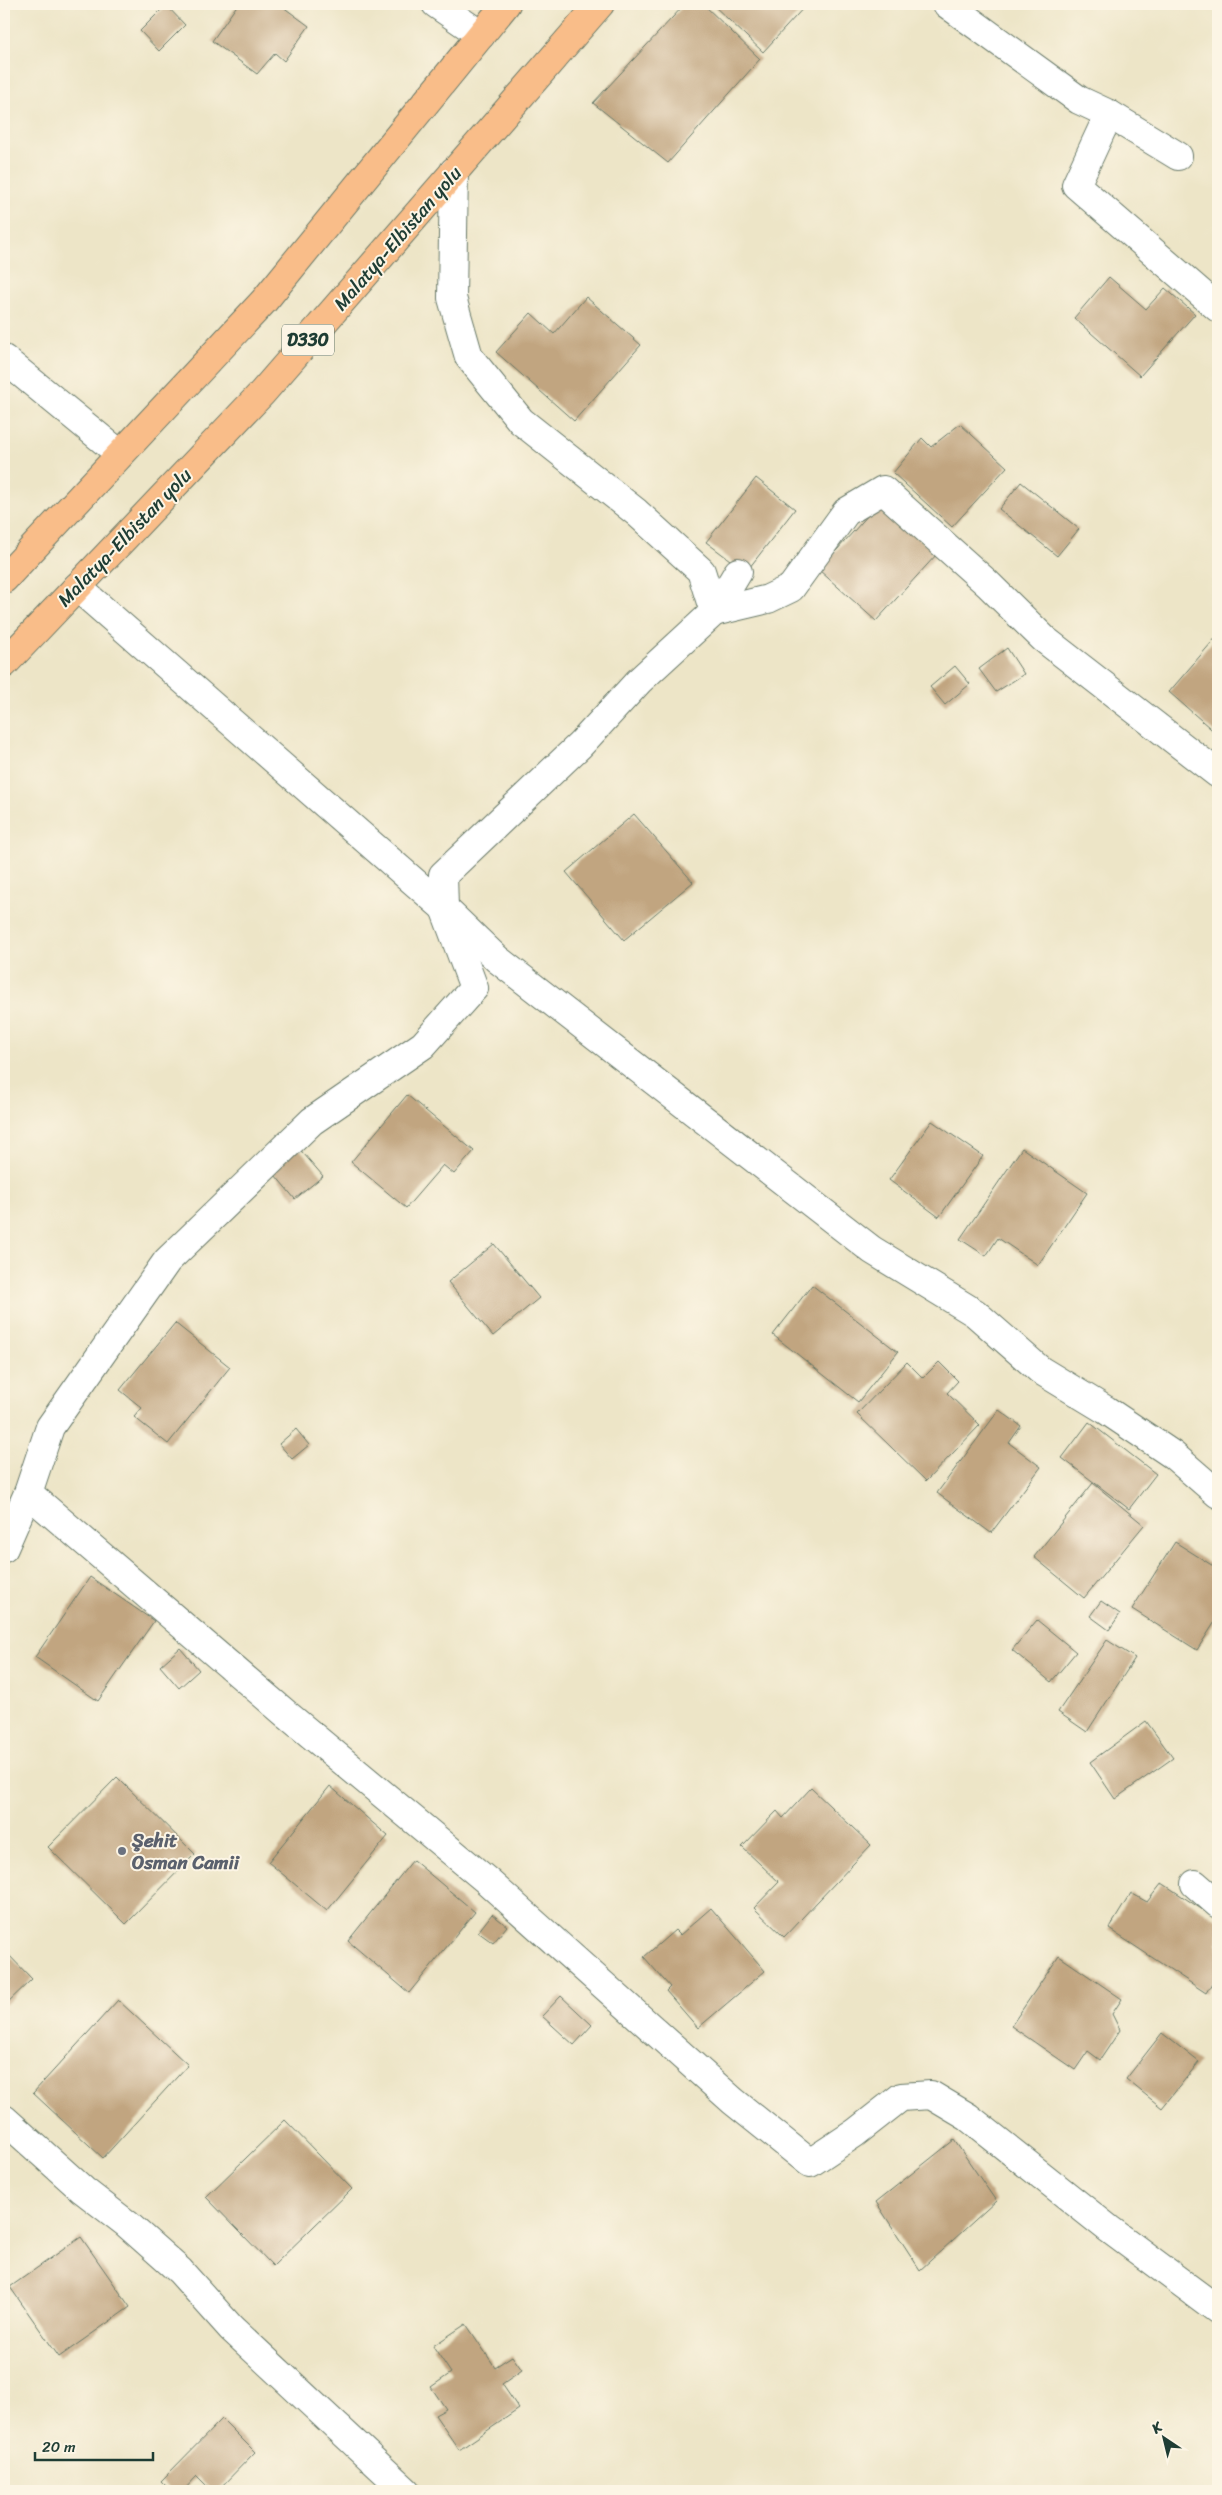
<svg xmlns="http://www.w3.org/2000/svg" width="1222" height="2495" font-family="Sriracha,sans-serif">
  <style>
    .building { fill: #c1a580 }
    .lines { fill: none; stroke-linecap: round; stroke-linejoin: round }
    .street-casing { stroke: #677867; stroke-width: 30 }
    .primary-casing { stroke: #677867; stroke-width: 30 }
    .street { stroke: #fff; stroke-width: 28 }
    .primary { stroke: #f9bd89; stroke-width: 28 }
    .worship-dot { fill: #6b7280; stroke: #fcf5e5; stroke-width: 2 }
    .labels { text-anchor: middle; stroke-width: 4; stroke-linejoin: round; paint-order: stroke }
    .shield { fill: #fcf5e5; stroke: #617469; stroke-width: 1 }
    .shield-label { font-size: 18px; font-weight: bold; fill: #1f3d34 }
    .street-label { font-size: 19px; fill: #1f3d34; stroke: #fcf5e5 }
    .worship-label { font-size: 19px; font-weight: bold; fill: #5b616d; stroke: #fcf5e5; text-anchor: start }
  </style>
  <rect width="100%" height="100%" fill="#fcf5e5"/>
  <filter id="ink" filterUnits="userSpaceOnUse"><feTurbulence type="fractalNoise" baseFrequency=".02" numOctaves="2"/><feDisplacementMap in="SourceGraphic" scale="10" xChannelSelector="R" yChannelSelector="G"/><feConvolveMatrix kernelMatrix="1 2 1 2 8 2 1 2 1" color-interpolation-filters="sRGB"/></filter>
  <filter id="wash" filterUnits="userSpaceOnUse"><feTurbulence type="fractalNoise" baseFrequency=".0096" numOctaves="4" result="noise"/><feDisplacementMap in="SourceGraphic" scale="20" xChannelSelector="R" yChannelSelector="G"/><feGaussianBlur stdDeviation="1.12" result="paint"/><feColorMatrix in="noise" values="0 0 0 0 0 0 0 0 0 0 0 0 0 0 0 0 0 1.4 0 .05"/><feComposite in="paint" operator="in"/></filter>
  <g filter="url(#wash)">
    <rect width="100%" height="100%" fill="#ede5c7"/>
    <g id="blocks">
      <g class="building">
        <polygon points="238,4 279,4 309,26 284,61 275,53 257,74 212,41"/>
        <polygon points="685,4 703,4 760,59 668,163 593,103"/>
        <polygon points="712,4 807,4 763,52"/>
        <polygon points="166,5 185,25 159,51 140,31"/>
        <polygon points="1109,277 1146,309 1165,288 1195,314 1140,376 1074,318"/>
        <polygon points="586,297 641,345 574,421 496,352 531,313 554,334"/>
        <polygon points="960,424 1007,467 952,527 893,473 922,438 931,447"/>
        <polygon points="756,478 795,509 746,572 706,542"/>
        <polygon points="1021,482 1079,529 1057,556 999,509"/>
        <polygon points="879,503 937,554 876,621 819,570"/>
        <polygon points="1218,635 1218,735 1169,692"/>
        <polygon points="1007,648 1024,674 996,692 979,669"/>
        <polygon points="955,666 970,684 945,705 930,687"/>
        <polygon points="634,814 693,882 624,940 566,872"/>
        <polygon points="407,1095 474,1151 454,1174 443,1165 406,1208 351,1162"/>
        <polygon points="932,1121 983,1156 939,1217 889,1180"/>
        <polygon points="297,1146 323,1176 295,1199 270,1169"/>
        <polygon points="1022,1148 1087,1193 1038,1265 998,1238 986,1256 960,1239"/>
        <polygon points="494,1244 539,1298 493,1336 448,1282"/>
        <polygon points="812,1285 898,1352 858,1402 773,1335"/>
        <polygon points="175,1323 230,1367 168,1444 134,1417 142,1408 120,1390"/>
        <polygon points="907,1362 923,1378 939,1362 958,1381 947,1393 980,1425 926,1481 857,1414"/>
        <polygon points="999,1410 1021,1426 1009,1443 1041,1467 991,1533 937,1493"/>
        <polygon points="1089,1422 1156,1474 1129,1509 1062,1458"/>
        <polygon points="296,1429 309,1445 292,1459 279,1444"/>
        <polygon points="1093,1483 1144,1525 1084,1598 1034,1557"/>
        <polygon points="1175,1542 1218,1569 1218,1617 1197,1650 1132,1609"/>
        <polygon points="90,1577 154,1621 98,1701 35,1657"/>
        <polygon points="1101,1601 1120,1614 1109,1630 1090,1616"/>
        <polygon points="1037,1620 1076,1652 1051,1682 1012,1650"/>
        <polygon points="1107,1640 1135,1658 1087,1732 1058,1712"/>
        <polygon points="180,1648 199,1670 179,1688 160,1666"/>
        <polygon points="1146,1721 1173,1758 1115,1799 1090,1762"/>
        <polygon points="117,1777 195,1854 126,1924 48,1847"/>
        <polygon points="330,1786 388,1836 327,1911 268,1862"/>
        <polygon points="811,1788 871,1845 784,1937 754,1908 779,1882 742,1847 777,1811 783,1818"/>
        <polygon points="413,1860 475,1912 409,1993 348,1941"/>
        <polygon points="1162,1883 1218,1920 1218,1973 1206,1993 1109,1929 1131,1893 1147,1902"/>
        <polygon points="711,1908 765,1971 698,2028 666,1991 670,1987 644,1957 675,1930 680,1935"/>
        <polygon points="492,1914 507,1926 493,1943 478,1932"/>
        <polygon points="4,1950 32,1979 4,2006"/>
        <polygon points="1059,1956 1122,1999 1112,2014 1120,2030 1100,2060 1088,2051 1075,2070 1011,2026"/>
        <polygon points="561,1996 592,2025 574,2045 542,2016"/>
        <polygon points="118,2000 188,2065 103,2158 33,2093"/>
        <polygon points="1162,2033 1199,2062 1162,2108 1126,2079"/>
        <polygon points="285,2120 352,2189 273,2266 206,2197"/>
        <polygon points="954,2140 996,2201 920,2270 876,2202"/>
        <polygon points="81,2237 130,2307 59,2357 10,2287"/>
        <polygon points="466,2324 495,2367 512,2356 522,2370 502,2384 519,2409 459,2450 435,2415 446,2409 431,2387 451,2373 433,2346"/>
        <polygon points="222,2419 255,2452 217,2491 212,2491 197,2476 183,2491 171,2491 161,2481"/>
      </g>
    </g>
  </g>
  <g filter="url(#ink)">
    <use href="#blocks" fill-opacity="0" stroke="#677867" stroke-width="1"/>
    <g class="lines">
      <defs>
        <g id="street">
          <polyline points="436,4 481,35"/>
          <polyline points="947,4 1079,100 1109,114 1178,156"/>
          <polyline points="1109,114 1076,185 1218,308"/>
          <polyline points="454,171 452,298 469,357 521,421 636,512 701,571 714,612 768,599 791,588 846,512 883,490 988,584 1044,639 1218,774"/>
          <polyline points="4,359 120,454"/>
          <polyline points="77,587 444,908 497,959 872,1250 975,1313 1040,1370 1106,1410 1173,1455 1218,1494"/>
          <polyline points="28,1493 50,1427 167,1261 312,1121 423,1045 474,988 444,908 443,875 580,745 639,681 714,612 738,572"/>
          <polyline points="4,1548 28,1493 285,1713 486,1880 733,2101 810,2163 855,2133 901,2097 931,2095 968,2117 1109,2229 1218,2310"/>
          <polyline points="1195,1884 1218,1904"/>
          <polyline points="4,2119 83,2190 127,2224 180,2271 231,2328 406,2491"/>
        </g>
        <g id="primary">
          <polyline points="4,579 264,301 506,4"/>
          <polyline points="4,664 262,393 600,4"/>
        </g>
      </defs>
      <use href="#street" class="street-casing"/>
      <use href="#primary" class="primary-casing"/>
      <use href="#street" class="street"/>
      <use href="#primary" class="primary"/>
    </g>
  </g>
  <circle class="worship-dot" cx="122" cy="1851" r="5"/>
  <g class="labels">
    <rect class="shield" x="282" y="324.5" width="52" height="31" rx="4"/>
    <g class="shield-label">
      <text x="308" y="346">D330</text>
    </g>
    <g class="street-label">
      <text transform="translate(397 238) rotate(-49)" y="7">Malatya-Elbistan yolu</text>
      <text transform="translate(124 537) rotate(-46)" y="7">Malatya-Elbistan yolu</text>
    </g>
    <g class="worship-label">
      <text x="132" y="1847">Şehit<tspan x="132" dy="22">Osman Camii</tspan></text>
    </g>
  </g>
  <rect width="1222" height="2495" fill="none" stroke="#fcf5e5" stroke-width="20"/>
  <g transform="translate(1164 2438) rotate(325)" stroke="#fcf5e5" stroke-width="4" paint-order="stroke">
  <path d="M0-4L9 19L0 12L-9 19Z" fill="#1f3d34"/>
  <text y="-8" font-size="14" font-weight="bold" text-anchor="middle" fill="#1f3d34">K</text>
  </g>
  <path d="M35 2452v8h118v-8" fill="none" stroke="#1f3d34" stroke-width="2.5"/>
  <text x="42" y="2452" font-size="15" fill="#1f3d34" stroke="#fcf5e5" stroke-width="4" paint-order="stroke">20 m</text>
</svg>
